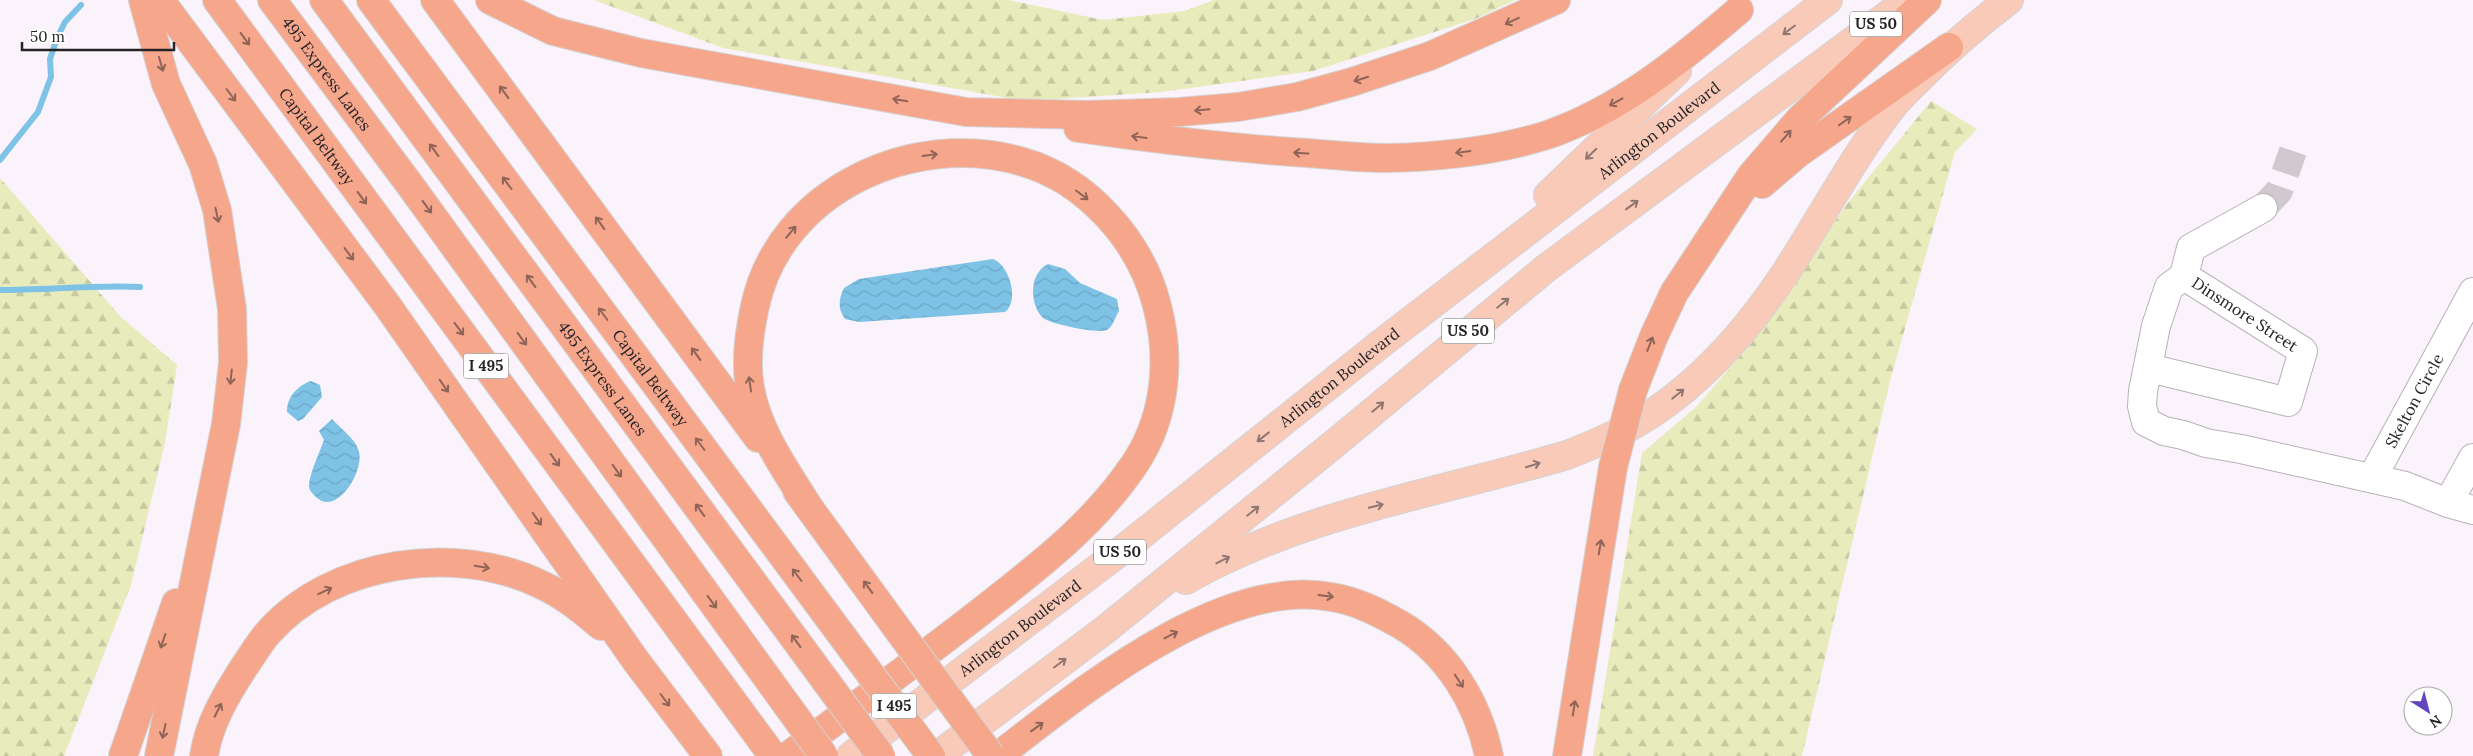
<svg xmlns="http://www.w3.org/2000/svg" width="2473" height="756" font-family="Lora,serif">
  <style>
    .forest { fill: url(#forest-firs) }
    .water { fill: url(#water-waves) }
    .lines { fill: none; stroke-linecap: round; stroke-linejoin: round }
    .stream { stroke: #7ec2e6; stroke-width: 6 }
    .minor-tunnel { stroke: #d0c9d0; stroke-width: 28; stroke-dasharray: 28 14; stroke-linecap: butt }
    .minor-casing { stroke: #b8b1b8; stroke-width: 30 }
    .major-casing { stroke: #d4d3d4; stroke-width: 30 }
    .highway-casing { stroke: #d4d3d4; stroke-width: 30 }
    .minor { stroke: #fff; stroke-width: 28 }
    .major { stroke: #facab9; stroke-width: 28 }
    .highway { stroke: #f6a68a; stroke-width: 28 }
    .highway-bridge-casing { stroke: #d4d3d4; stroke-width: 30; stroke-linecap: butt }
    .highway-bridge { stroke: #f6a68a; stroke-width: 28 }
    .oneway { stroke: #8e6458 }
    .oneway2 { stroke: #907670 }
    .labels { text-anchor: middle; stroke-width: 4; stroke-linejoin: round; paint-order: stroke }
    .shield { fill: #fff; stroke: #676567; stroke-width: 1 }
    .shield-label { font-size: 15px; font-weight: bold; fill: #262326 }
    .street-label { font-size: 16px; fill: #262326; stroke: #fff }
  </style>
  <defs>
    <pattern id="forest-firs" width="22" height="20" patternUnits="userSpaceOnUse" patternTransform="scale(1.25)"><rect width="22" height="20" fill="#e8ecbc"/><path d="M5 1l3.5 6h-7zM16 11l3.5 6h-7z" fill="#c7caa1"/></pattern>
    <pattern id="water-waves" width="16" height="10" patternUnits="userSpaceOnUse" patternTransform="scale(1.25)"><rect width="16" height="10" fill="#7ec2e6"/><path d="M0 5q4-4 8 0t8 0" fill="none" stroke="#6da6c5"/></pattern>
  </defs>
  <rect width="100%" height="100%" fill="#faf3fb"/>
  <g class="forest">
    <polygon points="594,0 1009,0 1103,20 1184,11 1214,0 1515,0 1475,19 1313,71 1162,92 1025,101 723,48"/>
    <polygon points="1931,101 1977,129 1955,152 1890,381 1802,756 1593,756 1642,453 1697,406 1759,334 1846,205"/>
    <polygon points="0,178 120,316 177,365 165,443 131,585 64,756 0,756"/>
  </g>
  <g class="water">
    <path d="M993,259C1009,265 1020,300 1005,312L859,322L845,319C838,309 838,300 844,288L859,279Z"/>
    <path d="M1048,264L1065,269L1080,283L1117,299L1119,311C1115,317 1113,327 1107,330C1097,334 1051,324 1043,318C1029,304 1029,273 1048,264Z"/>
    <path d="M311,381L320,385L322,397L303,419L298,421L287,412C286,398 298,385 311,381Z"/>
    <path d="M332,419C340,428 357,440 359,452C364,471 337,517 316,497C313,494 308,490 309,484C311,470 319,454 324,440L319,431Z"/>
  </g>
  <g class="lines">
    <g class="stream">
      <polyline points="0,160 38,112 51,77 50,59 57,38 65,22 81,5"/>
      <path d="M0,290C47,290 93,285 140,287"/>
    </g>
    <polyline class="minor-tunnel" points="2263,208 2279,191 2293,151"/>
    <defs>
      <g id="minor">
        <polyline points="2184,276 2191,248 2263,208"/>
        <polyline points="2149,368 2288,402 2303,351 2184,276 2169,287 2156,326 2143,391 2142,406 2146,422 2164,431 2183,435 2206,443 2241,449 2405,486 2448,503 2473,510"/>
        <path id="s1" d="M2372,478L2473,292"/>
        <polyline points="2448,503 2473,458"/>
      </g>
      <g id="major">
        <polyline points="1548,195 1677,71"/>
        <path d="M1186,580C1303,513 1439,493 1567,455C1590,446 1612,437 1633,425C1695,390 1747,331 1786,272C1821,218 1851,161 1890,110C1897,100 1907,91 1916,82C1945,52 1975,26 2009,0"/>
        <path id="s2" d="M851,756L1126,547L1383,342L1828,0"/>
        <polyline points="937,756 1106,629 1334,444 1545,269 1908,0"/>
      </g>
      <g id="highway">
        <polyline points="143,0 166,84 203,164 217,210 232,309 233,363 226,424 159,756"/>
        <polyline points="160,0 387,305 636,661 708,756"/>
        <path id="s3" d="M217,0L773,756"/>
        <path id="s4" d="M272,0L410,185L789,708"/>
        <path id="s5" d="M324,0L825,680"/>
        <path id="s6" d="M371,0L857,656"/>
        <polyline points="435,0 758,438"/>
        <polyline points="490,0 553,31 641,53 966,112 1087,115 1179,112 1238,107 1297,97 1352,82 1430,56 1556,0"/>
        <path d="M1078,128C1154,139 1230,148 1307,153C1333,155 1360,158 1386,158C1439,157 1496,151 1547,135C1620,110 1681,60 1739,10"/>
        <polyline points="1762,184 1797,154 1949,47"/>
        <polyline points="1633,390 1654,336 1674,293 1751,176 1800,119 1927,0"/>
        <polyline points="797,491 896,627"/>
        <polyline points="123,756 176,603"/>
        <path d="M204,756C209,723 226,695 244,667C252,656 259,643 268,633C332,560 457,543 542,585C564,595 583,611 601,626"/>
        <path d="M788,756C855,706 922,658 988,606C1043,563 1097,521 1136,462C1167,414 1171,355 1156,302C1139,239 1086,180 1023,162C914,129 780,190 755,306C749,333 745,361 750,388C758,432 785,469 808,506"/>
        <path d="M998,756C1080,693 1221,576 1331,597C1357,601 1378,612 1401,625C1448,653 1478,703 1489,756"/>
        <polyline points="1567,756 1613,467"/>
      </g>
    </defs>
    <use href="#minor" class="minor-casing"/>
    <use href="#major" class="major-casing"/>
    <use href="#highway" class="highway-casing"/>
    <use href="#minor" class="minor"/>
    <use href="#major" class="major"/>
    <use href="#highway" class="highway"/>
    <defs>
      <g id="highway-bridge">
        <polyline points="1613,467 1633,390"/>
        <polyline points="896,627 991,756"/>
        <polyline points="857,656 931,756"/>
        <polyline points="825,680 881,756"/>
        <polyline points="789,708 824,756"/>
      </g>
    </defs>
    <use href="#highway-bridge" class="highway-bridge-casing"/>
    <use href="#highway-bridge" class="highway-bridge"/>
  </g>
  <defs><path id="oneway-shaft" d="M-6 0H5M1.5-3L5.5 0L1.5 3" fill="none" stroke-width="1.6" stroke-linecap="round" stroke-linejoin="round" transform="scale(1.25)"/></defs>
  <g class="oneway">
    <use href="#oneway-shaft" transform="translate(1512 21) rotate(155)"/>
    <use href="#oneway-shaft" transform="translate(245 39) rotate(54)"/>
    <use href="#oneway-shaft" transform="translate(161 64) rotate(74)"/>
    <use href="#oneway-shaft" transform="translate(1361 79) rotate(162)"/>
    <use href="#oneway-shaft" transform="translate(504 92) rotate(-126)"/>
    <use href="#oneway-shaft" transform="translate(231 95) rotate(53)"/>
    <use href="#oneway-shaft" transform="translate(900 100) rotate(-170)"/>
    <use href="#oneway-shaft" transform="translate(1616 102) rotate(151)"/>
    <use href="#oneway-shaft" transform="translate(1202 110) rotate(175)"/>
    <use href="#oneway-shaft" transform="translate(1845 121) rotate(-35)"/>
    <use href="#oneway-shaft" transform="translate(1786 136) rotate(-49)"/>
    <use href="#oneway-shaft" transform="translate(1139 137) rotate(-172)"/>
    <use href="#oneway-shaft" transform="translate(434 150) rotate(-126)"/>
    <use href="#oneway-shaft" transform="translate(1463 152) rotate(172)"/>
    <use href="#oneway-shaft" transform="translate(1301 153) rotate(-177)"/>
    <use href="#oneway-shaft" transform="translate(930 155) rotate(-8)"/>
    <use href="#oneway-shaft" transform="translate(507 183) rotate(-127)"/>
    <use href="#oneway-shaft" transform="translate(1082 195) rotate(37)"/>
    <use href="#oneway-shaft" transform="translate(362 198) rotate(54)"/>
    <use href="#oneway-shaft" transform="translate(427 207) rotate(54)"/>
    <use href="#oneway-shaft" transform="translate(217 215) rotate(78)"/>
    <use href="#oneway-shaft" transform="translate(600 223) rotate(-126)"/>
    <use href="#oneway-shaft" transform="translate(791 232) rotate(-50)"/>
    <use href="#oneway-shaft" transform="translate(349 254) rotate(53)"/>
    <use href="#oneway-shaft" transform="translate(531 281) rotate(-126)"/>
    <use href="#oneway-shaft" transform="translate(603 314) rotate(-127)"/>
    <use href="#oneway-shaft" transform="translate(459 329) rotate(54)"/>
    <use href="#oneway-shaft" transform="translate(522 339) rotate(54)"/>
    <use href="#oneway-shaft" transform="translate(1650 344) rotate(-69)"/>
    <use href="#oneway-shaft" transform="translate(696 354) rotate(-126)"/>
    <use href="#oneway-shaft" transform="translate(231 377) rotate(96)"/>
    <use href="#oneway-shaft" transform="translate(750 384) rotate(-98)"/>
    <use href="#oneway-shaft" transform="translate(444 386) rotate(55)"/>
    <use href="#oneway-shaft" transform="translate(700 444) rotate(-127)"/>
    <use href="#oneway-shaft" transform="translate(555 460) rotate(54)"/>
    <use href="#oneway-shaft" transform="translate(617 471) rotate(54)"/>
    <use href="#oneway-shaft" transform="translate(700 510) rotate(-126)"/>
    <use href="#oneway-shaft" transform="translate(537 519) rotate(55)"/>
    <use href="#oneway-shaft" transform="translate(1600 547) rotate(-80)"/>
    <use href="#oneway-shaft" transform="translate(482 567) rotate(10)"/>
    <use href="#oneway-shaft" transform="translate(797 575) rotate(-127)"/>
    <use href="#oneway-shaft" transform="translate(868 587) rotate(-126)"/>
    <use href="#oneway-shaft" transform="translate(325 591) rotate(-25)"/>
    <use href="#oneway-shaft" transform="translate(1326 596) rotate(7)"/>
    <use href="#oneway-shaft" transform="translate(712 602) rotate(54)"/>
    <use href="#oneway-shaft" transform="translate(1171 635) rotate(-27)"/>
    <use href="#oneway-shaft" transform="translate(163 641) rotate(109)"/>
    <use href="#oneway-shaft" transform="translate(796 641) rotate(-126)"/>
    <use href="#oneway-shaft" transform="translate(1459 681) rotate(57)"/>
    <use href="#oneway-shaft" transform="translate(665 700) rotate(53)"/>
    <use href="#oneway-shaft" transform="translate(1574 708) rotate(-81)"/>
    <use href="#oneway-shaft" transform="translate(218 710) rotate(-63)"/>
    <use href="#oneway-shaft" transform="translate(1037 727) rotate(-36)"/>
    <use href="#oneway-shaft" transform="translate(164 731) rotate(102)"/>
  </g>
  <g class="oneway2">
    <use href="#oneway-shaft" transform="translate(1789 30) rotate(143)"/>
    <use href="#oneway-shaft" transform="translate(1591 154) rotate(136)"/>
    <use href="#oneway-shaft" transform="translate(1632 205) rotate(-36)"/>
    <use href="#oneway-shaft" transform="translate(1503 303) rotate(-39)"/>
    <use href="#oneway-shaft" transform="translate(1678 394) rotate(-39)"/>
    <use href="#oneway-shaft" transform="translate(1378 407) rotate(-40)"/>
    <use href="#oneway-shaft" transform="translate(1263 437) rotate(142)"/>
    <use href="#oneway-shaft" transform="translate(1533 465) rotate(-17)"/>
    <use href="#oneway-shaft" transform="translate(1376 506) rotate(-14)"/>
    <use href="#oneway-shaft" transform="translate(1253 511) rotate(-39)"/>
    <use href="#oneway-shaft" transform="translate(1223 560) rotate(-27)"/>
    <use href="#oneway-shaft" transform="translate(1060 663) rotate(-37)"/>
  </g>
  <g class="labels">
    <g class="shield">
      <rect x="1850" y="11.5" width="52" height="25" rx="4"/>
      <rect x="1442" y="318.5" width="52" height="25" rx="4"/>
      <rect x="463.5" y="353.5" width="45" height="25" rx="4"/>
      <rect x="1094" y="539.5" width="52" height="25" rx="4"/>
      <rect x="871.5" y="693.5" width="45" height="25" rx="4"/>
    </g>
    <g class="shield-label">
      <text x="1876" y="29">US 50</text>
      <text x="1468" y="336">US 50</text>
      <text x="486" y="371">I 495</text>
      <text x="1120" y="557">US 50</text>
      <text x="894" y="711">I 495</text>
    </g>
    <g class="street-label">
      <text dy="6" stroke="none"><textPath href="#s4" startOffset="92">495 Express Lanes</textPath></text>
      <text dy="6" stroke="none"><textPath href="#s2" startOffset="1022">Arlington Boulevard</textPath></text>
      <text dy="6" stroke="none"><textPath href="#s3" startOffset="169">Capital Beltway</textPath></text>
      <text transform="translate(2245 314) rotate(33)" y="6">Dinsmore Street</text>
      <text dy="6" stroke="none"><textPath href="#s2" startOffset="618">Arlington Boulevard</textPath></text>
      <text dy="6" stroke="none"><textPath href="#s5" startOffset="470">495 Express Lanes</textPath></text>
      <text dy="6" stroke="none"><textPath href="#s6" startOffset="470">Capital Beltway</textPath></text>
      <text dy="6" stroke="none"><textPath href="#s1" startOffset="88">Skelton Circle</textPath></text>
      <text dy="6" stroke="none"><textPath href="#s2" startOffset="212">Arlington Boulevard</textPath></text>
    </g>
  </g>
  <g transform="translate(2428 711) rotate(144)"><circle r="24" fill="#ffffff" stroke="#a8a7a8"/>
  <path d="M0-4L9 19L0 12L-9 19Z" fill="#6346be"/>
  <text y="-8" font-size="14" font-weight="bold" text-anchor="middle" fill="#262326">N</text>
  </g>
  <path d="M22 42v8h152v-8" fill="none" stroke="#262326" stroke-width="2.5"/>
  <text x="30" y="42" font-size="15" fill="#262326" stroke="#ffffff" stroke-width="4" paint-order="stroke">50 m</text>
</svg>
